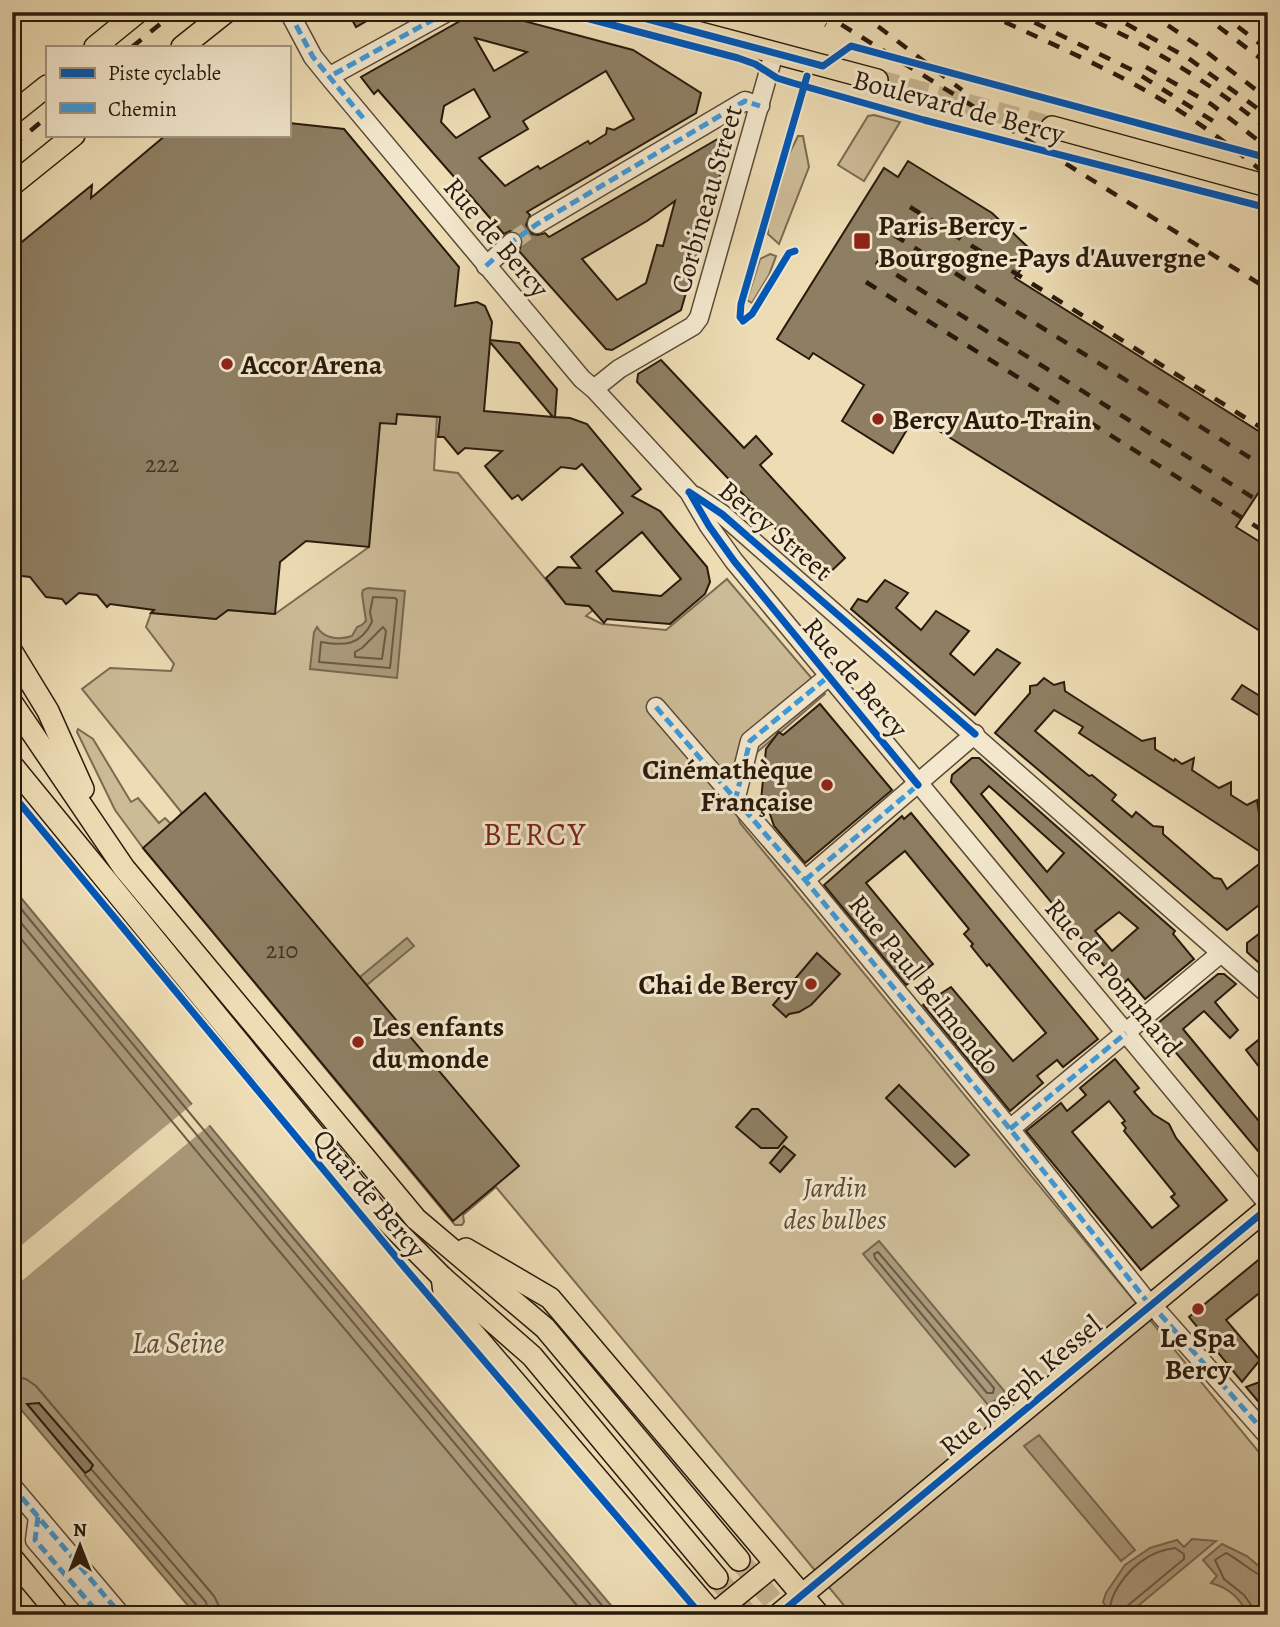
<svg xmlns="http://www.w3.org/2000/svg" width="1280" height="1627" font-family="Alegreya,serif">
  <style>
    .green { fill: #ccbb97; stroke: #7a6a51; stroke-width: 2 }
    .water { fill: #aa9a7b; stroke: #76674e; stroke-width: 2 }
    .pier { fill: #eddcb4 }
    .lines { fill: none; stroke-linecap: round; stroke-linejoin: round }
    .shore { stroke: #695a43; stroke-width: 2 }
    .building { fill: #8e7f63; stroke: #281a0b; stroke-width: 2; fill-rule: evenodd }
    .minor-tunnel { stroke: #c6b592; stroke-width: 18; stroke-dasharray: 18 9; stroke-linecap: butt }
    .major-tunnel { stroke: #c6b592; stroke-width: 21; stroke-dasharray: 21 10; stroke-linecap: butt }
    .minor-casing { stroke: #594a35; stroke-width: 21 }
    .major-casing { stroke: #281a0b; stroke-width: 24 }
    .minor { stroke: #f3e8ce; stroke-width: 18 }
    .major { stroke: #eddcb4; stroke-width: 21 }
    .rail { stroke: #281a0b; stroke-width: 4.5; stroke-dasharray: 12 12; stroke-linecap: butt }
    .quiet { stroke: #3d9bde; stroke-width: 5; stroke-dasharray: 10 5; stroke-linecap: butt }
    .cycleway-casing { stroke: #f3e8ce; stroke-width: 11 }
    .cycleway { stroke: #0057b8; stroke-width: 7 }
    .poi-dot { fill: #8f2418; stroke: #f3e8ce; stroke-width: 2.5 }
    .labels { text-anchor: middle; stroke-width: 6; stroke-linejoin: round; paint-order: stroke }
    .number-label { font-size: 24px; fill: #423321 }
    .street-label { font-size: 28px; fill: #281a0b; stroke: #f3e8ce }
    .poi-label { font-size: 28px; font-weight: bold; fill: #281a0b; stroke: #f3e8ce; text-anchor: start }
    .park-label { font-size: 28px; font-style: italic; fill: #594a35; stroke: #f3e8ce }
    .water-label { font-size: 30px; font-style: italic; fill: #5c4d38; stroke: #f3e8ce }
    .quarter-label { font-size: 32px; letter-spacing: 2px; fill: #7a1f14; stroke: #f3e8ce }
  </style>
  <rect width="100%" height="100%" fill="#eddcb4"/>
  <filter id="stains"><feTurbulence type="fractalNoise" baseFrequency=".00286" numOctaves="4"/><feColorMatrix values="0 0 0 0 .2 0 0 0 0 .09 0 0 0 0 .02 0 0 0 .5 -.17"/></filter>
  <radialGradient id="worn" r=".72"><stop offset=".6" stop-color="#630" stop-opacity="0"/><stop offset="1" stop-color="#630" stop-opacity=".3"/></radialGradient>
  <g class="green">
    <polygon points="874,115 900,122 864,181 838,165 868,116"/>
    <polygon points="798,136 803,136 809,167 779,244 768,234 768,227 789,154"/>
    <polygon points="770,254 776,256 769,275 752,303 747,300 760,259"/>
    <polygon points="381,413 437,417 434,470 458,473 566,604 589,606 593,610 586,616 602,624 666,630 727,579 825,694 727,778 740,823 1268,1463 1268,1615 852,1615 496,1187 463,1215 464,1222 462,1225 455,1225 143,848 115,810 77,732 78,729 93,739 131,802 138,798 159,823 165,818 171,824 182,813 82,689 110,668 171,671 174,664 146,627 151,613 216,619 228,610 275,614 369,547"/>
  </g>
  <g class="water">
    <path d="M368,588L405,591L397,678L310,669L314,632L317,627C324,639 339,640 352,636L357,627L362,625L366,621L362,594L363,590Z"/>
    <polygon points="12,887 295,1229 619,1615 196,1615 12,1399"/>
    <polygon points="407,938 414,946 362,989 355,981"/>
    <polygon points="879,1241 1006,1393 988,1405 863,1254"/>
    <polygon points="1039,1435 1135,1550 1121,1561 1024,1446"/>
    <polygon points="1192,1539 1216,1541 1127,1615 1099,1615 1100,1609 1105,1605 1103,1602 1106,1593 1125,1565 1150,1548 1177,1540 1184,1547"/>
    <path d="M1222,1544L1247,1556L1268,1574V1615H1248C1240,1598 1229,1588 1211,1583L1217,1576L1203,1560Z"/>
  </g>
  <polygon class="pier" points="195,1102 212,1123 12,1289 12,1253"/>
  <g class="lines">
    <g class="shore">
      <path d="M373,597L395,598L397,600L390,668L319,662L321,642C344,646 360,646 372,622L370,612Z"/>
      <polygon points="383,627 386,631 382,659 355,657 355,652 362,648"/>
      <polyline points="12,898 289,1233 610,1615"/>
      <polyline points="12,912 283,1239 599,1615"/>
      <polyline points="12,928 275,1246 585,1615"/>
      <polygon points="878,1252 994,1388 993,1393 987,1393 875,1258 874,1254"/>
      <polyline points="12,1376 26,1379 36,1386 214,1596 219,1606 220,1615"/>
      <polyline points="92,1470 206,1602 209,1615"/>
      <polyline points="85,1475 198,1607 200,1615"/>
      <path d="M1106,1615C1111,1608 1110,1602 1114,1594C1126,1570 1148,1551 1175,1548L1184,1554V1559L1126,1607L1124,1615"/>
      <path d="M1254,1615V1609L1244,1595L1224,1579L1215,1560L1226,1553C1239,1559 1255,1576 1268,1578"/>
    </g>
  </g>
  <g class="building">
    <polygon points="348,12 382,12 356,27"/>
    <path d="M476,12H490L633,50L701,93L696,113L527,212L530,215L526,225L532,234L538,235L545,233L549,237L733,130L681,310L612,350L606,349L519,251L523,240L520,234L510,231L504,234L378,90L374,94L361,77ZM475,38L527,52L494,71ZM606,71L634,119L614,130L607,128L606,134L590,144L588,141L540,169L538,166L505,186L479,158L528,129L523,121ZM474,89L490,117L456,138L441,122L444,106ZM675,201L663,246L657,245L646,283L617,300L582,259L647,221Z"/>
    <path d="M289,123L344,129L459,267L455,306L477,302L485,306L492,322L490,340L519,343L557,389L555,417L570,418L587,424L641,489L632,496L660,511L707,567L710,582L705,594L670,624L607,619L604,623L589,606L566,604L546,578L558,567L580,568L571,557L623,513L582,464L576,469L561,467L522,500L518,495L512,499L485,466L502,451L465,448L458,454L444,437H438L440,417L397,414L396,424L380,423L369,547L306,541L280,562L275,614L228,610L216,619L151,613L154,610L110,604L107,607L97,595L79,593L66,604L62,599L46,597L30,577L22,576L12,564V250L92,185L91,198L166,135H289ZM490,342L553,417L484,411ZM642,532L681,579L661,596L613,591L596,571Z"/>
    <polygon points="908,161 992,213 1033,252 1015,278 1268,437 1268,478 1236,527 1268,547 1268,636 915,416 893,453 842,421 864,385 813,353 809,359 777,339 884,168 898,177"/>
    <polygon points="661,360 744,448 756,436 772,454 760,465 845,558 823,579 637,382 638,374"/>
    <polygon points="885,580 908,593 896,608 921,630 936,611 969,631 950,654 974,675 997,649 1020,663 975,715 851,609 858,599 867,602"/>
    <polygon points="1044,678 1054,685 1064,682 1065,691 1142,741 1155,738 1155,749 1174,761 1175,759 1182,764 1194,758 1192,770 1219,788 1231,782 1231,795 1247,805 1257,800 1259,813 1268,818 1268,857 1079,733 1083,727 1054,710 1035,731 1089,776 1092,775 1116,795 1112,800 1132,817 1136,812 1153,826 1163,827 1163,834 1214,878 1221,879 1227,889 1268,857 1268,898 1227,930 995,733 1030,693 1030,686 1037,685"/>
    <polygon points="1242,685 1268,701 1268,721 1232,699"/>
    <polygon points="820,704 892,790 805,863 774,826 769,811 760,811 766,749 778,733 779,732 783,735"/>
    <path d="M972,758H979L1175,931L1173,934L1194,959L1145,999L1128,979L1121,986L951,782L952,775ZM989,786L1064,853L1047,872L981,794ZM1119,912L1138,928L1112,951L1095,931Z"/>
    <polygon points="205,793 519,1166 453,1221 143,848"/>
    <polygon points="911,813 1098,1039 1063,1067 1057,1060 1037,1076 1043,1083 1010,1111 923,1005 951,987 1013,1061 1046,1033 989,964 987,966 971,946 973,944 964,934 969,929 905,851 866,883 933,964 906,985 824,885 902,816 904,819"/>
    <polygon points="1268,927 1268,971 1247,952 1247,943"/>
    <polygon points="817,953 840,974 811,1005 799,1012 789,1014 786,1017 773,1005"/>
    <polygon points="1218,974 1224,974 1236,984 1215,1002 1238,1030 1230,1038 1204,1011 1183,1029 1268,1132 1268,1163 1157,1030 1158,1023"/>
    <polygon points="1268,1032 1268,1061 1260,1068 1246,1050"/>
    <path d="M1115,1059L1139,1088L1134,1092L1153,1114L1169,1124L1176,1138L1227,1200L1141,1270L1026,1131L1061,1103L1067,1111L1086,1095L1080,1088ZM1109,1101L1125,1121L1122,1123L1126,1128L1124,1131L1175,1194L1171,1197L1179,1206L1152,1228L1072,1132Z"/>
    <polygon points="899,1085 969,1155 955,1167 886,1098"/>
    <polygon points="752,1109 758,1109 787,1137 778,1148 761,1148 736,1127"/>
    <polygon points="784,1146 795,1155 780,1172 770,1163"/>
    <polygon points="1268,1252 1268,1286 1226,1320 1260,1360 1242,1382 1189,1317"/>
    <polygon points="1268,1379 1268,1413 1246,1387"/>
    <polygon points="39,1403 93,1465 90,1470 85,1473 27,1404"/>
  </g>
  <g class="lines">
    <polyline class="minor-tunnel" points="512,242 537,224"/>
    <g class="major-tunnel">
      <polyline points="877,80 1052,127"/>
      <polyline points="739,1560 785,1615"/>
      <polyline points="717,1578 748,1615"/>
    </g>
    <defs>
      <g id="minor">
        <polyline points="289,12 313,57 330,78 582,379 594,389 689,492 709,526 734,561 1268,1204"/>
        <polyline points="334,74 447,12"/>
        <polyline points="537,224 745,101 760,106"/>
        <polyline points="486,266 512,242"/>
        <polyline points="594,389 619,369 693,326 699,318 774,53"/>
        <polyline points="695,496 722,514 1268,994"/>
        <polyline points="656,707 805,880 1010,1129 1146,1300"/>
        <polyline points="735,801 750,741 829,676"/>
        <polyline points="805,880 975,734"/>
        <polyline points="1010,1129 1221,953"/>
        <polyline points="1160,1314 1268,1436"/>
        <polyline points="12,1486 121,1615"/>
        <polyline points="38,1517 35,1540 100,1615"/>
      </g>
      <g id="major">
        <polyline points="621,12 877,80"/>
        <polyline points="95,47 138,12"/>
        <polyline points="182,47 226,12"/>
        <polyline points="12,114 47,86"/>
        <polyline points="1052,127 1264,185"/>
        <polyline points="12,185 74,135"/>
        <polyline points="12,652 48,711 83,789"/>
        <polyline points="12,703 124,868 416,1219 545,1328 739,1560"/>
        <polyline points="12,765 375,1209 442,1277 532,1356 717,1578"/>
        <polyline points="466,1249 550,1298 819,1615"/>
        <polyline points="442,1277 445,1300 714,1615"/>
        <polyline points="12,1558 59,1615"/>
        <polyline points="713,1615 774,1565"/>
        <polyline points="778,1615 1268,1208"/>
      </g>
    </defs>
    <use href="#minor" class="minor-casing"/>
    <use href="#major" class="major-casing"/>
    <use href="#minor" class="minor"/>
    <use href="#major" class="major"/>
    <g class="rail">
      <polyline points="805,12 826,25"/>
      <polyline points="821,12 1268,289"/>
      <polyline points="859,12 962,90"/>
      <path d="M983,12C1045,41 1109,68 1167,103C1203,125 1236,150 1268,176"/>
      <polyline points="1013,12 1132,70 1213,121"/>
      <path d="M1074,12C1144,42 1209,81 1268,130"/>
      <polyline points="1105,12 1188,58 1268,116"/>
      <polyline points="1148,12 1200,47 1268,99"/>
      <polyline points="1199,12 1268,64"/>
      <polyline points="1219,12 1268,50"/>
      <polyline points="132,47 175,12"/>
      <polyline points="1146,67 1211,104 1268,148"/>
      <polyline points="12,146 47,117"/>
      <polyline points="910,207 1268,432"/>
      <polyline points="894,235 1268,469"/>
      <polyline points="876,262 1268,507"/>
      <polyline points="866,282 1268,534"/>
    </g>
    <g class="quiet">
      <polyline points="289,12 313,57 364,119"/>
      <polyline points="334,74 447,12"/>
      <polyline points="486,266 512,242 537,224 745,101 760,106"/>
      <polyline points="656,707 805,880 1010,1129 1146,1300"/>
      <polyline points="735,801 750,741 829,676"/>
      <polyline points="805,880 918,785"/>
      <polyline points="1010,1129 1126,1033"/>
      <polyline points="1160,1314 1268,1436"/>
      <polyline points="12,1486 121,1615"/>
      <polyline points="38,1517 35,1540 100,1615"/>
    </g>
    <defs>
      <g id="cycleway">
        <polyline points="563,12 738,58 755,64 777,78 793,83 924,120 1268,208"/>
        <polyline points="621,12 823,66 851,46 1268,158"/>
        <polyline points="795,251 789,253 752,314 743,321 740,317 741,304 807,76"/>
        <polyline points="689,492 722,514 975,734"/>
        <polyline points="691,495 709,526 734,561 918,785"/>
        <polyline points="12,794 405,1268 701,1615"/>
        <polyline points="778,1615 1268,1208"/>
      </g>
    </defs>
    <use href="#cycleway" class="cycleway-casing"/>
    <use href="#cycleway" class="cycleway"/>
  </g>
  <g class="poi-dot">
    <rect x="853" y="232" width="18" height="18" rx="3.5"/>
    <circle cx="227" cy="364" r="7"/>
    <circle cx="878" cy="419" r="7"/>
    <circle cx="827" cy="785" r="7"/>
    <circle cx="811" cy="984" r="7"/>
    <circle cx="358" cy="1042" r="7"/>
    <circle cx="1198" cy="1309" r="7"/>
  </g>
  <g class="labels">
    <g class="number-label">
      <text x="162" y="472">222</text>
      <text x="282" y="958">210</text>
    </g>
    <g class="street-label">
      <text transform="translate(959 106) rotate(15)" y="10">Boulevard de Bercy</text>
      <text transform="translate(706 199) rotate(-74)" y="10">Corbineau Street</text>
      <text transform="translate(497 237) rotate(50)" y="10">Rue de Bercy</text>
      <text transform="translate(776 530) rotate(40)" y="10">Bercy Street</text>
      <text transform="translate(856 677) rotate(50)" y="10">Rue de Bercy</text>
      <text transform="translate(1114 977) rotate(50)" y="10">Rue de Pommard</text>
      <text transform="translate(925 984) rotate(51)" y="10">Rue Paul Belmondo</text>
      <text transform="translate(370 1193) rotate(50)" y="10">Quai de Bercy</text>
      <text transform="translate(1020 1385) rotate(-40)" y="10">Rue Joseph Kessel</text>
    </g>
    <g class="poi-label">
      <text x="878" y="235">Paris-Bercy -<tspan x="878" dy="32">Bourgogne-Pays d'Auvergne</tspan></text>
      <text x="241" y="374">Accor Arena</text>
      <text x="892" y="429">Bercy Auto-Train</text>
      <text x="813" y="779" text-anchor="end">Cinémathèque<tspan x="813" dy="32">Française</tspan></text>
      <text x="797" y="994" text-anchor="end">Chai de Bercy</text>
      <text x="372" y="1036">Les enfants<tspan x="372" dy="32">du monde</tspan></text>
      <text x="1198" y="1347" text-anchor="middle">Le Spa<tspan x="1198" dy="32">Bercy</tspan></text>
    </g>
    <g class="park-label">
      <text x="835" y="1197">Jardin<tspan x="835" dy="32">des bulbes</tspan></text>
    </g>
    <g class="water-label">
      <text x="178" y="1353">La Seine</text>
    </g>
    <g class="quarter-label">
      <text x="535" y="845">BERCY</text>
    </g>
  </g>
  <rect width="1280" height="1627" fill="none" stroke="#eddcb4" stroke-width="42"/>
  <rect x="14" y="14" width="1252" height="1599" fill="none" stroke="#281a0b" stroke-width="3.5"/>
  <rect x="21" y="21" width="1238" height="1585" fill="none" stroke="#281a0b" stroke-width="2"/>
  <rect x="46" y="46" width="245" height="91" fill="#f3e8ce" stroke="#a29680" stroke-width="2"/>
  <rect x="60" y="68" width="35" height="10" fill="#0057b8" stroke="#a29680" stroke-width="2"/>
  <text x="108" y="80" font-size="21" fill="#281a0b">Piste cyclable</text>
  <rect x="60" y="103" width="35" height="10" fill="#3d9bde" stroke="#a29680" stroke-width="2"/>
  <text x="108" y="116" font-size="21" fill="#281a0b">Chemin</text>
  <g transform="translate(80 1546)" stroke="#f3e8ce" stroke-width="5" paint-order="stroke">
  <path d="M0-5L12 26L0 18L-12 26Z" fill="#281a0b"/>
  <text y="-10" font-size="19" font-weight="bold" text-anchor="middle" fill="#281a0b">N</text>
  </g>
  <rect width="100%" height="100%" filter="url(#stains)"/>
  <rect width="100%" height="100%" fill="url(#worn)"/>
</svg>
